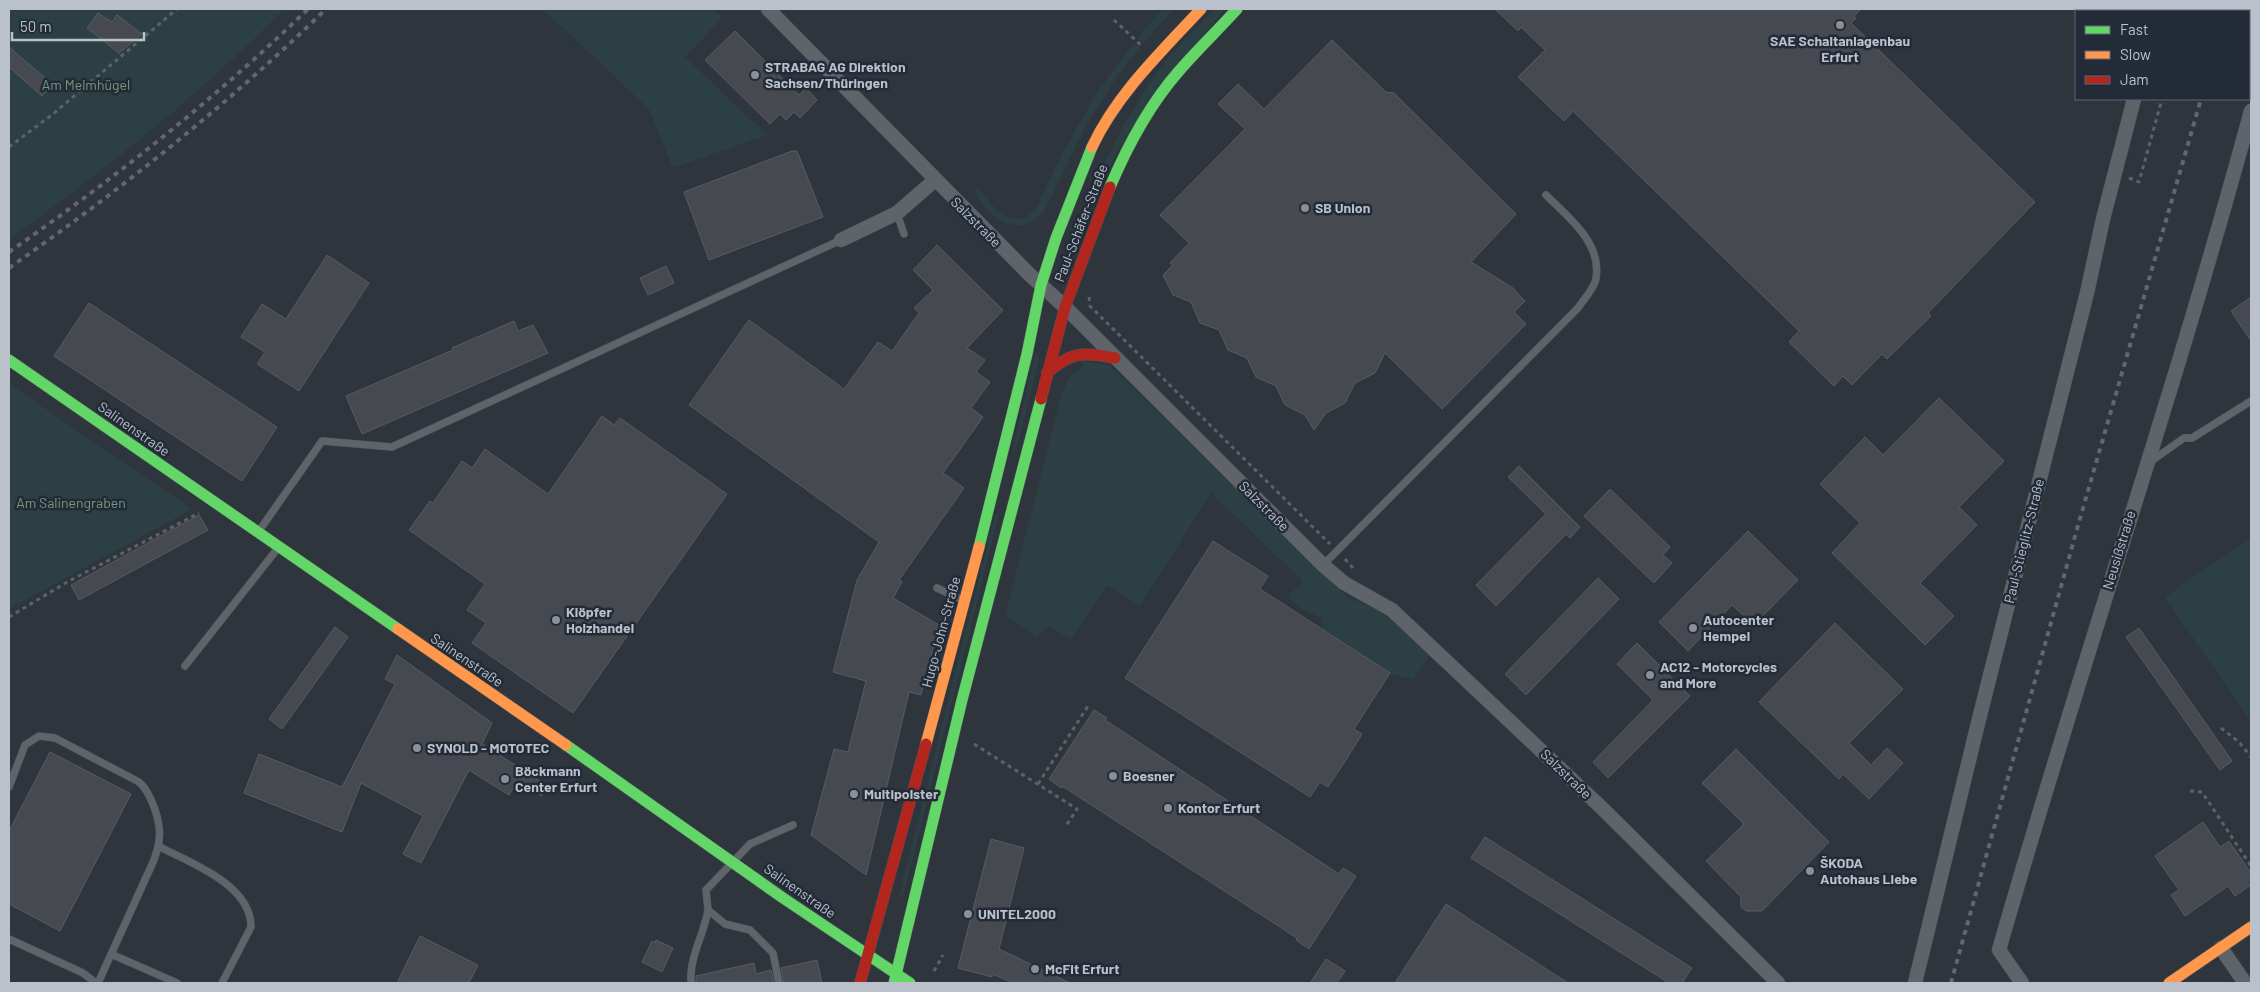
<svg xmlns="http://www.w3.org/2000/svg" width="2260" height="992" font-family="Barlow,sans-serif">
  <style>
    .green { fill: #2c4043 }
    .building { fill: #464a50; stroke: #575c63 }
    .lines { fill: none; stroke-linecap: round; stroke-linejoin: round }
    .lane-casing { stroke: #4d5157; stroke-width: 8 }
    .street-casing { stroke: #4d5157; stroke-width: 15 }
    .fast-casing { stroke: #4d5157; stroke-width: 12 }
    .slow-casing { stroke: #4d5157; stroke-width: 12 }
    .jam-casing { stroke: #4d5157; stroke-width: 12 }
    .path { stroke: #5d6267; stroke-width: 3; stroke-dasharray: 4 4; stroke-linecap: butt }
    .lane { stroke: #5f636a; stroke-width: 7 }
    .street { stroke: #5f636a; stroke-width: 14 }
    .fast { stroke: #63d668; stroke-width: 11 }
    .slow { stroke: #ff974d; stroke-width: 11 }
    .jam { stroke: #b3261e; stroke-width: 11 }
    .rail { stroke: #63676d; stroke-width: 4; stroke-dasharray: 5 5; stroke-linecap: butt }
    .poi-dot { fill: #899099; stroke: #222b37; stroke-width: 2 }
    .labels { text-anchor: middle; stroke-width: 5; stroke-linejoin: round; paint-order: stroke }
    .poi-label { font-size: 14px; font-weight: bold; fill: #bac1cb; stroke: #222b37; text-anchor: start }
    .park-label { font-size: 14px; fill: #739b7c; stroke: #222b37 }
    .street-label { font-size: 14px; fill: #bac1cb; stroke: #222b37 }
  </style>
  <rect width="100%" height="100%" fill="#2f353c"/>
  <g class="green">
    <path d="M9,9H284C201,94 106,169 9,239Z"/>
    <polygon points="543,9 712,9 722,18 685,57 767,135 673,168 649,109"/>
    <polygon points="1163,9 1174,9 1143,43 1138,38"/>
    <path d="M1214,9H1224L1117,152L1077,238L1073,237C1097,176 1125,114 1165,62C1180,43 1198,26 1214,9Z"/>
    <path d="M1134,43L1140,48L1120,72L1088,122L1043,213C1037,218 1032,223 1024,225C1004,229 976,206 976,187C993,205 1014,237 1037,206C1066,145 1091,96 1134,43Z"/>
    <polygon points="1035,356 1038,356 1039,359 1016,451 1012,453"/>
    <path d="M1082,361L1109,365L1348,598C1385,610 1404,629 1431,654L1413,680L1390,673L1322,628L1324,623L1320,621L1322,618L1300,608L1288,597L1303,581L1211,493L1140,606L1107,585L1071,639L1048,626L1037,637L1005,616L1061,396L1069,377L1083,367Z"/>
    <polygon points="9,384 192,509 9,609"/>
    <polygon points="998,513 999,515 903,897 899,896 995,515"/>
    <polygon points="2251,537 2251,722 2165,597"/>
  </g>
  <g class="building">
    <polygon points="1495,9 1861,9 1854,16 1856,18 1851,23 2035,202 1928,313 1931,316 1887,359 1882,354 1852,385 1843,376 1834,386 1789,342 1799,331 1573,111 1564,121 1518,77 1545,50 1521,27 1518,31"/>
    <polygon points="98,13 112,22 117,15 142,34 119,53 87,28"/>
    <polygon points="735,31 799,95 806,88 817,100 800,118 794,112 786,120 780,114 770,124 705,60"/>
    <polygon points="1332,40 1386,92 1394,93 1516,214 1471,262 1513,288 1525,301 1514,312 1526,324 1442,409 1385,353 1375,373 1355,383 1345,403 1326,413 1314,430 1305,415 1285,405 1276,386 1256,377 1247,358 1228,350 1219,330 1200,323 1191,302 1173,295 1163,275 1173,265 1170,263 1189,243 1160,215 1245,129 1218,104 1238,84 1264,109"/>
    <polygon points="9,47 52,84 42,96 9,67"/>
    <polygon points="792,151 797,151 823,217 709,260 684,192"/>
    <polygon points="937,245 1003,310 967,348 985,360 976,372 990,382 971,408 983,417 943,473 964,488 899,580 902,582 893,598 939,625 921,695 909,692 866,875 811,835 834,749 848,752 866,681 833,672 857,580 879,542 689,405 749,320 844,389 878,342 892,351 919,313 914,308 933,290 913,270"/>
    <polygon points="327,255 369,283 299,391 257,364 265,352 241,337 262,304 286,319"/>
    <polygon points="666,266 674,283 648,295 640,278"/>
    <polygon points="2251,297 2251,341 2231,311"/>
    <polygon points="89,303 277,427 242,481 54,356"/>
    <polygon points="514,321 518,331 533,325 548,353 362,434 346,396 453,350 452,348"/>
    <polygon points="1939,398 2004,461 1959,507 1977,525 1920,583 1954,616 1925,645 1832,553 1860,523 1820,484 1865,437 1883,455"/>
    <polygon points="602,416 614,425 620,418 727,494 573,713 472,643 486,623 467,610 485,584 409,530 430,501 433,503 462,461 472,468 485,449 548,494"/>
    <polygon points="1519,466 1580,527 1570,538 1566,534 1496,606 1476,585 1546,514 1508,477"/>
    <polygon points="1610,489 1670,547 1663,555 1672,563 1654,583 1584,516"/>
    <polygon points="199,515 208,530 79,600 71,585"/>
    <polygon points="1748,531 1798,580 1754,625 1732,605 1688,651 1659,622"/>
    <polygon points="1213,541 1268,576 1260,589 1390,673 1354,729 1362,734 1346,760 1328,787 1320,782 1310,797 1125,678"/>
    <polygon points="1598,578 1619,599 1526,695 1505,674"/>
    <polygon points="1835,623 1903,689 1849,743 1871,765 1887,748 1903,763 1869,799 1843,774 1839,779 1759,702"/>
    <polygon points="335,627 348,637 282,729 269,719"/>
    <polygon points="2139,628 2232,761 2220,770 2126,637"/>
    <polygon points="1637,643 1690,696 1608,778 1593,762 1653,700 1617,664"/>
    <polygon points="397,655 492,723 482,744 548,786 542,796 517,782 509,795 469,770 421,863 403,854 423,816 361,783 342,832 244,793 259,754 342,787 395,684 385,679"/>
    <polygon points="1094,710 1107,718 1105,720 1339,874 1343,868 1356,876 1309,949 1296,940 1297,938 1062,786 1061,788 1049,779"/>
    <polygon points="1736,749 1829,842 1762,911 1746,911 1741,907 1741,897 1706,861 1744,824 1702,783"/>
    <polygon points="50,752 131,794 60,931 9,904 9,831"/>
    <polygon points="2203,822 2220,847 2229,841 2251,873 2251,885 2235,896 2228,886 2185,916 2171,895 2179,890 2155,856"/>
    <polygon points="1485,837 1692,968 1682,983 1669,983 1471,858"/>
    <polygon points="991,839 1024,848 999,949 1070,983 1014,983 992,974 992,977 958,968"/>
    <polygon points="1446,904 1568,983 1395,983"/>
    <polygon points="420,936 478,965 469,983 397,983"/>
    <polygon points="656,940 673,948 662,972 642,962 652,941 655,943"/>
    <polygon points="1326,959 1345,971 1337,983 1310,983"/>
    <polygon points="817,960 822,983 784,983 781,968"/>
    <polygon points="754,963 756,974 771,970 774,983 696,983 696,976"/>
  </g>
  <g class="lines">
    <defs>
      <g id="lane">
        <polyline points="897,213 904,234"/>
        <polyline points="2150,462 2184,438 2192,438 2251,401"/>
        <polyline points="259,531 322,441 392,447 841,240"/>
        <path d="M1323,565L1578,308C1583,300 1595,288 1596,278C1602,243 1569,218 1546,195"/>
        <polyline points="937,588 965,601"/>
        <polyline points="185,666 278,548"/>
        <path d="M9,787L25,745L39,736L55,738L139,782C151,792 162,824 159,840C159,847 156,853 154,860L98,983"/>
        <path d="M158,846C190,863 251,884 251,927L222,983"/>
        <polyline points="9,939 83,973 96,983"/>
        <polyline points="111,954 177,983"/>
        <path d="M691,983C689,957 704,935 708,910"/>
        <polyline points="779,983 773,953 750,930 725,924 708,910 706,890 750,844 793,825"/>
      </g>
      <g id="street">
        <polyline points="768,9 1029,274 1065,307 1323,565 1344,583 1392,610 1604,810 1778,983"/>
        <polyline points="2157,11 2158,9"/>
        <polyline points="841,240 897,213 935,180"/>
        <polyline points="2221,948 2245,983"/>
        <polyline points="1915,983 1979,719 2087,293 2103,219 2134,99"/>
        <path d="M2022,983L1999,950C2079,669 2175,393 2251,111"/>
      </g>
      <g id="fast">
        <path d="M1110,187C1127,147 1150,104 1179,71C1197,50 1218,30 1237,9"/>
        <polyline points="9,360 398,629"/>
        <polyline points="979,547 1027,354 1041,285 1056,238 1092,147"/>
        <polyline points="566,745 783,898 910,983"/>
        <polyline points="894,983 962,700 1041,399"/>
      </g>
      <g id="slow">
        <path d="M1092,147C1117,94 1161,52 1201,9"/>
        <polyline points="398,629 566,745"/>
        <polyline points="926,744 979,547"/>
        <polyline points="2169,983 2251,927"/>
      </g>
      <g id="jam">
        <path d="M1047,373C1072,351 1083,352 1115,358"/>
        <polyline points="1041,399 1065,307 1110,187"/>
        <polyline points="860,983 926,744"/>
      </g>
    </defs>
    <use href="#lane" class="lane-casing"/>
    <use href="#street" class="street-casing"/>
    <use href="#fast" class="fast-casing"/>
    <use href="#slow" class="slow-casing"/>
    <use href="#jam" class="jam-casing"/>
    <g class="path">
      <polyline points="9,9 10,9"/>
      <polyline points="2187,11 2187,9"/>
      <polyline points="1114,20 1143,47"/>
      <polyline points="9,147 53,114 177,9"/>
      <polyline points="2129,178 2139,182 2162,99"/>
      <polyline points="1089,297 1090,306 1330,544"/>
      <polyline points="1345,559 1354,569"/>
      <polyline points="9,617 69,581 199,513"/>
      <polyline points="2221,728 2239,742 2251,757"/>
      <polyline points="974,744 1077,809 1066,826"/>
      <polyline points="1038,784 1088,706"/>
      <polyline points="2190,791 2202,792 2251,866"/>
      <polyline points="934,971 943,955"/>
    </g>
    <use href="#lane" class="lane"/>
    <use href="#street" class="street"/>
    <use href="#fast" class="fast"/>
    <use href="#slow" class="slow"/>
    <use href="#jam" class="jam"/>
    <g class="rail">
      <polyline points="2226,11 2227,9"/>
      <path d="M9,252C114,179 216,98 308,9"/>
      <path d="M9,268C122,189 227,105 326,9"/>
      <polyline points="1951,983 2077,529 2201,99"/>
    </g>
  </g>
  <g class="poi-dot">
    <circle cx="1840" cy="25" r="5"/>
    <circle cx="755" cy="75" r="5"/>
    <circle cx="1305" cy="208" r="5"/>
    <circle cx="556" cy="620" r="5"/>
    <circle cx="1693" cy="628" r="5"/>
    <circle cx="1650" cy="675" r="5"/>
    <circle cx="417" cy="748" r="5"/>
    <circle cx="1113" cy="776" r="5"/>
    <circle cx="505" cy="779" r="5"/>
    <circle cx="854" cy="794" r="5"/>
    <circle cx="1168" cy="808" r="5"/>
    <circle cx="1810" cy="871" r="5"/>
    <circle cx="968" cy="914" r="5"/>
    <circle cx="1035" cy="969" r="5"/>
  </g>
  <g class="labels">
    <g class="poi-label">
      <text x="1840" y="46" text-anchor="middle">SAE Schaltanlagenbau<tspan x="1840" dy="16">Erfurt</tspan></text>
      <text x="765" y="72">STRABAG AG Direktion<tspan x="765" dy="16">Sachsen/Thüringen</tspan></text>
      <text x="1315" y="213">SB Union</text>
      <text x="566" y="617">Klöpfer<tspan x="566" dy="16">Holzhandel</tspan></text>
      <text x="1703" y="625">Autocenter<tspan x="1703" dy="16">Hempel</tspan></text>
      <text x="1660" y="672">AC12 - Motorcycles<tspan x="1660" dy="16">and More</tspan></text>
      <text x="427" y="753">SYNOLD - MOTOTEC</text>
      <text x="515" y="776">Böckmann<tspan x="515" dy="16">Center Erfurt</tspan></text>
      <text x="1123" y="781">Boesner</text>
      <text x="864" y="799">Multipolster</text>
      <text x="1178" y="813">Kontor Erfurt</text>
      <text x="1820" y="868">ŠKODA<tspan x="1820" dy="16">Autohaus Liebe</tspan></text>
      <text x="978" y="919">UNITEL2000</text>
      <text x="1045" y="974">McFit Erfurt</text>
    </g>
    <g class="park-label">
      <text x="86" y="90">Am Melmhügel</text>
      <text x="71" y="508">Am Salinengraben</text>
    </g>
    <g class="street-label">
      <text transform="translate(976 222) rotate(45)" y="5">Salzstraße</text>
      <text transform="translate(1081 223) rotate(-69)" y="5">Paul-Schäfer-Straße</text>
      <text transform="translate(134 429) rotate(35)" y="5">Salinenstraße</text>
      <text transform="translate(1264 506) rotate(45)" y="5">Salzstraße</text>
      <text transform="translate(2024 541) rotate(-76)" y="5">Paul-Stieglitz-Straße</text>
      <text transform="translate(2119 550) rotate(-73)" y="5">Neusißstraße</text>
      <text transform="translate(941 632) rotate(-75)" y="5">Hugo-John-Straße</text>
      <text transform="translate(467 660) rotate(34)" y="5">Salinenstraße</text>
      <text transform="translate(1566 774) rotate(44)" y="5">Salzstraße</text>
      <text transform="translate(800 891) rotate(35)" y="5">Salinenstraße</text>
    </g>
  </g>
  <rect width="2260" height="992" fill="none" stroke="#bac1cb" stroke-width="20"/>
  <rect x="2075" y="10" width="175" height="90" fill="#222b37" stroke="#5f6772"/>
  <rect x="2085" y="26" width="25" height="8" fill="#63d668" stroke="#5f6772"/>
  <text x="2120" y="35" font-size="15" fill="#bac1cb">Fast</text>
  <rect x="2085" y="51" width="25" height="8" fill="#ff974d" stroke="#5f6772"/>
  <text x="2120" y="60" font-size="15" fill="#bac1cb">Slow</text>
  <rect x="2085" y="76" width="25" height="8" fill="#b3261e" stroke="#5f6772"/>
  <text x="2120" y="85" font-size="15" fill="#bac1cb">Jam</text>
  <path d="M12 32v8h132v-8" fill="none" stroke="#bac1cb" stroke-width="2.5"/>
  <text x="20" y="32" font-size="15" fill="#bac1cb" stroke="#222b37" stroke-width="4" paint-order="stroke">50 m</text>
</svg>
